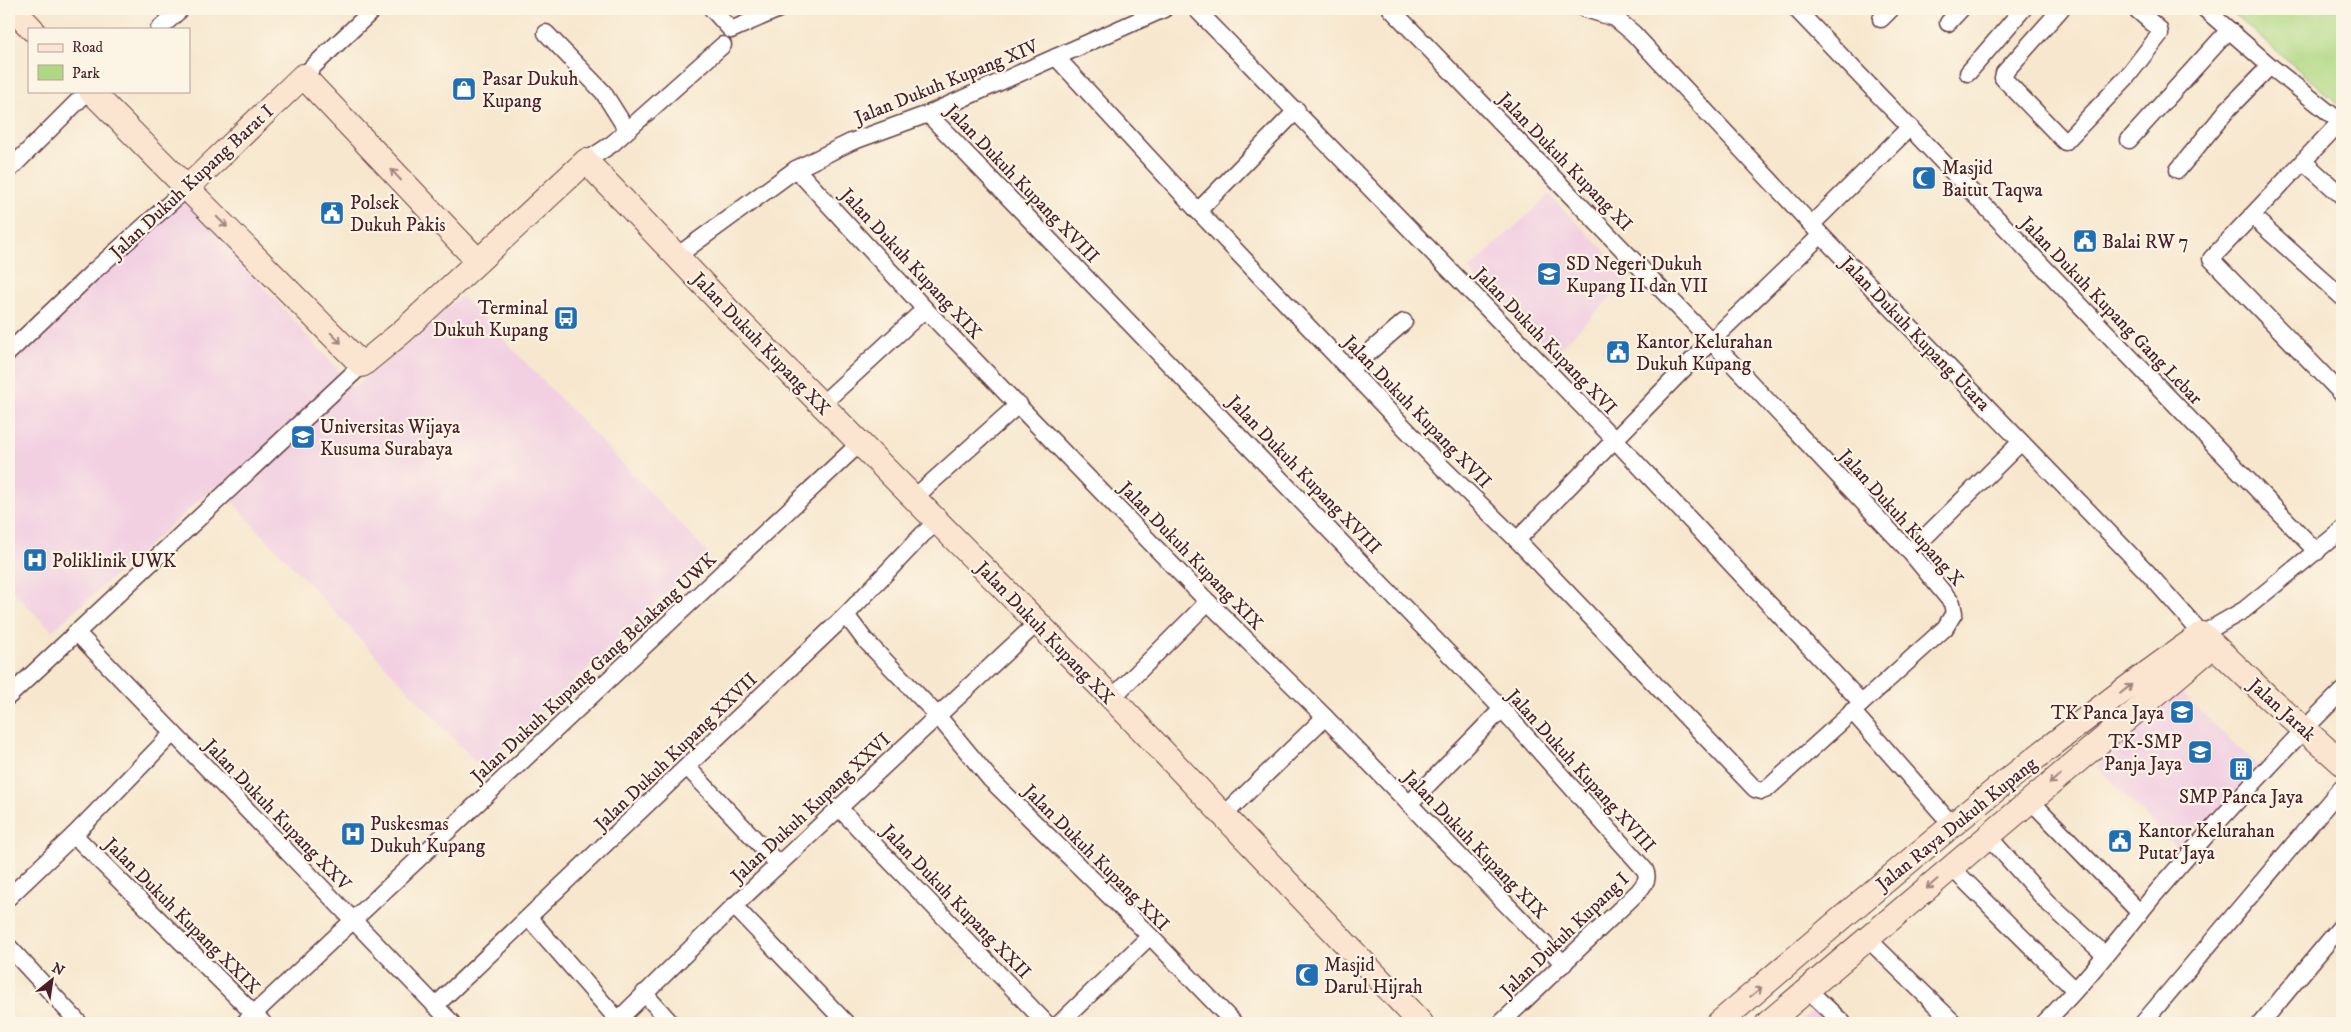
<svg xmlns="http://www.w3.org/2000/svg" width="2351" height="1032" font-family="'IM FELL DW Pica',serif">
  <style>
    .built { fill: #f2d0e2 }
    .green { fill: #afd883; stroke: #7c7c57 }
    .lines { fill: none; stroke-linecap: round; stroke-linejoin: round }
    .street-casing { stroke: #643d43; stroke-width: 19 }
    .secondary-casing { stroke: #643d43; stroke-width: 26 }
    .street { stroke: #fff; stroke-width: 16 }
    .secondary { stroke: #fce5d0; stroke-width: 24 }
    .oneway { stroke: #a3827e }
    .labels { text-anchor: middle; stroke-width: 4.5; stroke-linejoin: round; paint-order: stroke }
    .poi-label { font-size: 19px; fill: #4a1f2b; stroke: #fcf5e5; text-anchor: start }
    .street-label { font-size: 19px; fill: #4a1f2b; stroke: #fcf5e5 }
  </style>
  <rect width="100%" height="100%" fill="#fcf5e5"/>
  <filter id="ink" filterUnits="userSpaceOnUse"><feTurbulence type="fractalNoise" baseFrequency=".02" numOctaves="2"/><feDisplacementMap in="SourceGraphic" scale="10" xChannelSelector="R" yChannelSelector="G"/><feConvolveMatrix kernelMatrix="1 2 1 2 8 2 1 2 1" color-interpolation-filters="sRGB"/></filter>
  <filter id="wash" filterUnits="userSpaceOnUse"><feTurbulence type="fractalNoise" baseFrequency=".0096" numOctaves="4" result="noise"/><feDisplacementMap in="SourceGraphic" scale="20" xChannelSelector="R" yChannelSelector="G"/><feGaussianBlur stdDeviation="1.12" result="paint"/><feColorMatrix in="noise" values="0 0 0 0 0 0 0 0 0 0 0 0 0 0 0 0 0 1.4 0 .05"/><feComposite in="paint" operator="in"/></filter>
  <g filter="url(#wash)">
    <rect width="100%" height="100%" fill="#f7e7ce"/>
    <g class="built">
      <polygon points="1549,195 1631,278 1552,356 1468,270"/>
      <polygon points="185,199 354,388 462,296 708,553 482,769 216,485 52,631 9,587 9,364"/>
      <polygon points="2180,692 2264,772 2223,817 2205,800 2221,817 2185,857 2097,766"/>
      <polygon points="1821,1004 1841,1023 1797,1023"/>
    </g>
    <polygon class="green" points="2228,9 2342,9 2342,107"/>
  </g>
  <g filter="url(#ink)">
    <g class="lines">
      <defs>
        <g id="street">
          <polyline points="712,9 731,30 779,9"/>
          <polyline points="1196,9 1615,440 1862,703"/>
          <polyline points="1585,9 1615,18 1633,33 1821,235 2147,572 2202,634 2244,610 2342,530"/>
          <polyline points="1796,9 2317,552"/>
          <polyline points="2061,9 2004,73 2003,78 2065,142 2126,78 2160,34 2159,29 2136,9"/>
          <polyline points="2205,9 2270,66 2342,123"/>
          <polyline points="1881,19 1891,9"/>
          <polyline points="1948,23 1961,9"/>
          <polyline points="159,29 181,9"/>
          <polyline points="546,33 603,92 627,130"/>
          <polyline points="1056,57 1198,211 1443,468 1517,540 1755,789 1762,791 1767,789 1945,628 1954,613 1952,603 1910,552 1711,341 1391,9"/>
          <polyline points="1968,73 2023,9"/>
          <polyline points="303,76 374,9"/>
          <path d="M928,114L1502,709L1645,870C1649,879 1645,883 1639,891L1501,1023"/>
          <polyline points="2341,121 2211,259 2342,394"/>
          <polyline points="2129,140 2229,30"/>
          <polyline points="586,161 612,144 723,45"/>
          <polyline points="2303,161 2342,196"/>
          <polyline points="796,169 925,309 1208,602 1325,717 1564,964"/>
          <polyline points="9,170 88,91"/>
          <polyline points="2178,170 2228,109 2270,66"/>
          <polyline points="1198,211 1297,110"/>
          <polyline points="2252,216 2342,297"/>
          <polyline points="1812,224 1910,127"/>
          <polyline points="677,256 796,169 851,142 928,114 1164,9"/>
          <polyline points="9,352 94,271 187,188"/>
          <polyline points="1350,369 1404,322"/>
          <polyline points="822,404 925,309"/>
          <polyline points="915,497 1019,404"/>
          <polyline points="1517,540 1711,341 1821,235"/>
          <polyline points="1910,552 2021,442"/>
          <polyline points="846,615 864,639 937,715 990,779 1150,936 1234,1023"/>
          <polyline points="76,632 452,1023"/>
          <polyline points="9,696 362,365"/>
          <polyline points="1112,698 1208,602"/>
          <polyline points="1852,711 1953,826"/>
          <polyline points="687,767 779,865"/>
          <polyline points="2030,800 2140,913"/>
          <polyline points="1409,804 1502,709"/>
          <polyline points="838,807 1046,1023"/>
          <polyline points="1223,816 1325,717"/>
          <polyline points="74,835 263,1023"/>
          <polyline points="1987,835 2048,903 2105,955"/>
          <polyline points="1951,867 2075,990"/>
          <polyline points="9,897 74,835 173,733"/>
          <polyline points="734,906 846,1023"/>
          <polyline points="529,918 618,1020"/>
          <polyline points="1868,939 1954,1023"/>
          <polyline points="9,947 79,1023"/>
          <polyline points="1807,989 1843,1023"/>
          <polyline points="644,993 671,1023"/>
          <polyline points="435,1006 846,615 923,534 939,521"/>
          <polyline points="244,1023 860,443"/>
          <polyline points="615,1023 734,906 1036,624"/>
          <polyline points="1060,1023 1150,936"/>
          <path d="M2044,1023C2084,984 2119,938 2155,894C2215,824 2277,756 2342,691"/>
          <polyline points="2143,1023 2342,787"/>
          <polyline points="2261,1023 2342,925"/>
        </g>
        <g id="secondary">
          <polyline points="13,9 32,29"/>
          <polyline points="91,91 362,365 402,332 586,161 729,311 1112,698 1421,1023"/>
          <polyline points="187,188 303,76 478,261"/>
          <path d="M1719,1023C1876,889 2032,752 2202,634L2270,699L2342,763"/>
          <polyline points="1768,1023 2213,646"/>
        </g>
      </defs>
      <use href="#street" class="street-casing"/>
      <use href="#secondary" class="secondary-casing"/>
      <use href="#street" class="street"/>
      <use href="#secondary" class="secondary"/>
    </g>
    <defs><path id="oneway-shaft" d="M-6 0H5M1.5-3L5.5 0L1.5 3" fill="none" stroke-width="1.6" stroke-linecap="round" stroke-linejoin="round" transform="scale(1.25)"/></defs>
    <g class="oneway">
      <use href="#oneway-shaft" transform="translate(396 175) rotate(-133)"/>
      <use href="#oneway-shaft" transform="translate(222 222) rotate(45)"/>
      <use href="#oneway-shaft" transform="translate(336 338) rotate(45)"/>
      <use href="#oneway-shaft" transform="translate(2126 689) rotate(-38)"/>
      <use href="#oneway-shaft" transform="translate(2055 779) rotate(140)"/>
      <use href="#oneway-shaft" transform="translate(1932 884) rotate(139)"/>
      <use href="#oneway-shaft" transform="translate(1756 992) rotate(-40)"/>
    </g>
  </g>
  <defs>
    <symbol id="shop-square" viewBox="-11 -11 22 22"><rect x="-9" y="-9" width="18" height="18" rx="4" fill="#1f6fb2" stroke="#fcf5e5"/><path d="M-5-2.5h2.3a2.7 3.5 0 0 1 5.4 0H5L5.5 6h-11ZM-1.5-2.5h3a1.5 2.3 0 0 0-3 0Z" fill="#fff"/></symbol>
    <symbol id="mosque-square" viewBox="-11 -11 22 22"><rect x="-9" y="-9" width="18" height="18" rx="4" fill="#1f6fb2" stroke="#fcf5e5"/><path d="M3.5-4.9A6 6 0 1 0 3.5 4.9A5 5 0 1 1 3.5-4.9Z" fill="#fff"/></symbol>
    <symbol id="civic-square" viewBox="-11 -11 22 22"><rect x="-9" y="-9" width="18" height="18" rx="4" fill="#1f6fb2" stroke="#fcf5e5"/><path d="M-.6-6.5H3V-4.5H.6V-3L4-1V1h2V6H-6V1h2V-1L-.6-3ZM-1.2 2.5V6h2.4V2.5Z" fill="#fff"/></symbol>
    <symbol id="school-square" viewBox="-11 -11 22 22"><rect x="-9" y="-9" width="18" height="18" rx="4" fill="#1f6fb2" stroke="#fcf5e5"/><path d="M0-5L7-2L0 1L-7-2ZM-4 1L0 2.5L4 1V4Q0 6-4 4Z" fill="#fff"/></symbol>
    <symbol id="bus-square" viewBox="-11 -11 22 22"><rect x="-9" y="-9" width="18" height="18" rx="4" fill="#1f6fb2" stroke="#fcf5e5"/><path d="M-5-6H5V4H4V6H2V4H-2V6H-4V4H-5ZM-3.5-4V0h7V-4ZM-3.5 1.2v1.5H-2V1.2ZM2 1.2v1.5H3.5V1.2Z" fill="#fff"/></symbol>
    <symbol id="university-square" viewBox="-11 -11 22 22"><rect x="-9" y="-9" width="18" height="18" rx="4" fill="#1f6fb2" stroke="#fcf5e5"/><path d="M0-5L7-2L0 1L-7-2ZM-4 1L0 2.5L4 1V4Q0 6-4 4Z" fill="#fff"/></symbol>
    <symbol id="hospital-square" viewBox="-11 -11 22 22"><rect x="-9" y="-9" width="18" height="18" rx="4" fill="#1f6fb2" stroke="#fcf5e5"/><path d="M-5-5h3v3.5h4V-5h3V5h-3V1.5h-4V5h-3Z" fill="#fff"/></symbol>
    <symbol id="building-square" viewBox="-11 -11 22 22"><rect x="-9" y="-9" width="18" height="18" rx="4" fill="#1f6fb2" stroke="#fcf5e5"/><path d="M-4-6H4V6H1V3H-1V6H-4ZM-2.5-4.3h1.7v1.8h-1.7ZM.8-4.3h1.7v1.8H.8ZM-2.5-1h1.7V.8h-1.7ZM.8-1h1.7V.8H.8Z" fill="#fff"/></symbol>
  </defs>
  <g fill-rule="evenodd">
    <use href="#shop-square" x="450" y="75" width="28" height="28"/>
    <use href="#mosque-square" x="1910" y="164" width="28" height="28"/>
    <use href="#civic-square" x="318" y="199" width="28" height="28"/>
    <use href="#civic-square" x="2071" y="227" width="28" height="28"/>
    <use href="#school-square" x="1535" y="260" width="28" height="28"/>
    <use href="#bus-square" x="552" y="304" width="28" height="28"/>
    <use href="#civic-square" x="1604" y="338" width="28" height="28"/>
    <use href="#university-square" x="289" y="423" width="28" height="28"/>
    <use href="#hospital-square" x="21" y="546" width="28" height="28"/>
    <use href="#school-square" x="2168" y="698" width="28" height="28"/>
    <use href="#school-square" x="2186" y="738" width="28" height="28"/>
    <use href="#building-square" x="2227" y="755" width="28" height="28"/>
    <use href="#hospital-square" x="339" y="820" width="28" height="28"/>
    <use href="#civic-square" x="2106" y="827" width="28" height="28"/>
    <use href="#mosque-square" x="1293" y="961" width="28" height="28"/>
  </g>
  <g class="labels">
    <g class="poi-label">
      <text x="482" y="85">Pasar Dukuh<tspan x="482" dy="22">Kupang</tspan></text>
      <text x="1942" y="174">Masjid<tspan x="1942" dy="22">Baitut Taqwa</tspan></text>
      <text x="350" y="209">Polsek<tspan x="350" dy="22">Dukuh Pakis</tspan></text>
      <text x="2102" y="248">Balai RW 7</text>
      <text x="1566" y="270">SD Negeri Dukuh<tspan x="1566" dy="22">Kupang II dan VII</tspan></text>
      <text x="548" y="314" text-anchor="end">Terminal<tspan x="548" dy="22">Dukuh Kupang</tspan></text>
      <text x="1636" y="348">Kantor Kelurahan<tspan x="1636" dy="22">Dukuh Kupang</tspan></text>
      <text x="320" y="433">Universitas Wijaya<tspan x="320" dy="22">Kusuma Surabaya</tspan></text>
      <text x="52" y="567">Poliklinik UWK</text>
      <text x="2164" y="719" text-anchor="end">TK Panca Jaya</text>
      <text x="2182" y="748" text-anchor="end">TK-SMP<tspan x="2182" dy="22">Panja Jaya</tspan></text>
      <text x="2241" y="803" text-anchor="middle">SMP Panca Jaya</text>
      <text x="370" y="830">Puskesmas<tspan x="370" dy="22">Dukuh Kupang</tspan></text>
      <text x="2138" y="837">Kantor Kelurahan<tspan x="2138" dy="22">Putat Jaya</tspan></text>
      <text x="1324" y="971">Masjid<tspan x="1324" dy="22">Darul Hijrah</tspan></text>
    </g>
    <g class="street-label">
      <text transform="translate(946 81) rotate(-22)" y="7">Jalan Dukuh Kupang XIV</text>
      <text transform="translate(1566 161) rotate(46)" y="7">Jalan Dukuh Kupang XI</text>
      <text transform="translate(191 181) rotate(-43)" y="7">Jalan Dukuh Kupang Barat I</text>
      <text transform="translate(1023 183) rotate(46)" y="7">Jalan Dukuh Kupang XVIII</text>
      <text transform="translate(912 263) rotate(47)" y="7">Jalan Dukuh Kupang XIX</text>
      <text transform="translate(2112 310) rotate(46)" y="7">Jalan Dukuh Kupang Gang Lebar</text>
      <text transform="translate(1916 333) rotate(46)" y="7">Jalan Dukuh Kupang Utara</text>
      <text transform="translate(1546 340) rotate(46)" y="7">Jalan Dukuh Kupang XVI</text>
      <text transform="translate(762 343) rotate(46)" y="7">Jalan Dukuh Kupang XX</text>
      <text transform="translate(1418 411) rotate(46)" y="7">Jalan Dukuh Kupang XVII</text>
      <text transform="translate(1305 474) rotate(46)" y="7">Jalan Dukuh Kupang XVIII</text>
      <text transform="translate(1902 517) rotate(48)" y="7">Jalan Dukuh Kupang X</text>
      <text transform="translate(1192 555) rotate(46)" y="7">Jalan Dukuh Kupang XIX</text>
      <text transform="translate(1046 632) rotate(46)" y="7">Jalan Dukuh Kupang XX</text>
      <text transform="translate(593 667) rotate(-43)" y="7">Jalan Dukuh Kupang Gang Belakang UWK</text>
      <text transform="translate(2283 709) rotate(42)" y="7">Jalan Jarak</text>
      <text transform="translate(675 751) rotate(-44)" y="7">Jalan Dukuh Kupang XXVII</text>
      <text transform="translate(1582 770) rotate(48)" y="7">Jalan Dukuh Kupang XVIII</text>
      <text transform="translate(810 807) rotate(-43)" y="7">Jalan Dukuh Kupang XXVI</text>
      <text transform="translate(278 814) rotate(46)" y="7">Jalan Dukuh Kupang XXV</text>
      <text transform="translate(1956 823) rotate(-39)" y="7">Jalan Raya Dukuh Kupang</text>
      <text transform="translate(1476 844) rotate(46)" y="7">Jalan Dukuh Kupang XIX</text>
      <text transform="translate(1097 857) rotate(45)" y="7">Jalan Dukuh Kupang XXI</text>
      <text transform="translate(957 901) rotate(46)" y="7">Jalan Dukuh Kupang XXII</text>
      <text transform="translate(183 915) rotate(45)" y="7">Jalan Dukuh Kupang XXIX</text>
      <text transform="translate(1564 934) rotate(-44)" y="7">Jalan Dukuh Kupang I</text>
    </g>
  </g>
  <rect width="2351" height="1032" fill="none" stroke="#fcf5e5" stroke-width="30"/>
  <rect x="28" y="28" width="162" height="65" fill="#fcf5e5" stroke="#b59f9b"/>
  <rect x="38" y="44" width="25" height="8" fill="#fce5d0" stroke="#b59f9b"/>
  <text x="72" y="52" font-size="15" fill="#4a1f2b">Road</text>
  <rect x="38" y="65" width="25" height="15" fill="#afd883" stroke="#b59f9b"/>
  <text x="72" y="78" font-size="15" fill="#4a1f2b">Park</text>
  <g transform="translate(52 980) rotate(30)" stroke="#fcf5e5" stroke-width="4" paint-order="stroke">
  <path d="M0-4L9 19L0 12L-9 19Z" fill="#4a1f2b"/>
  <text y="-8" font-size="14" font-weight="bold" text-anchor="middle" fill="#4a1f2b">N</text>
  </g>
</svg>
